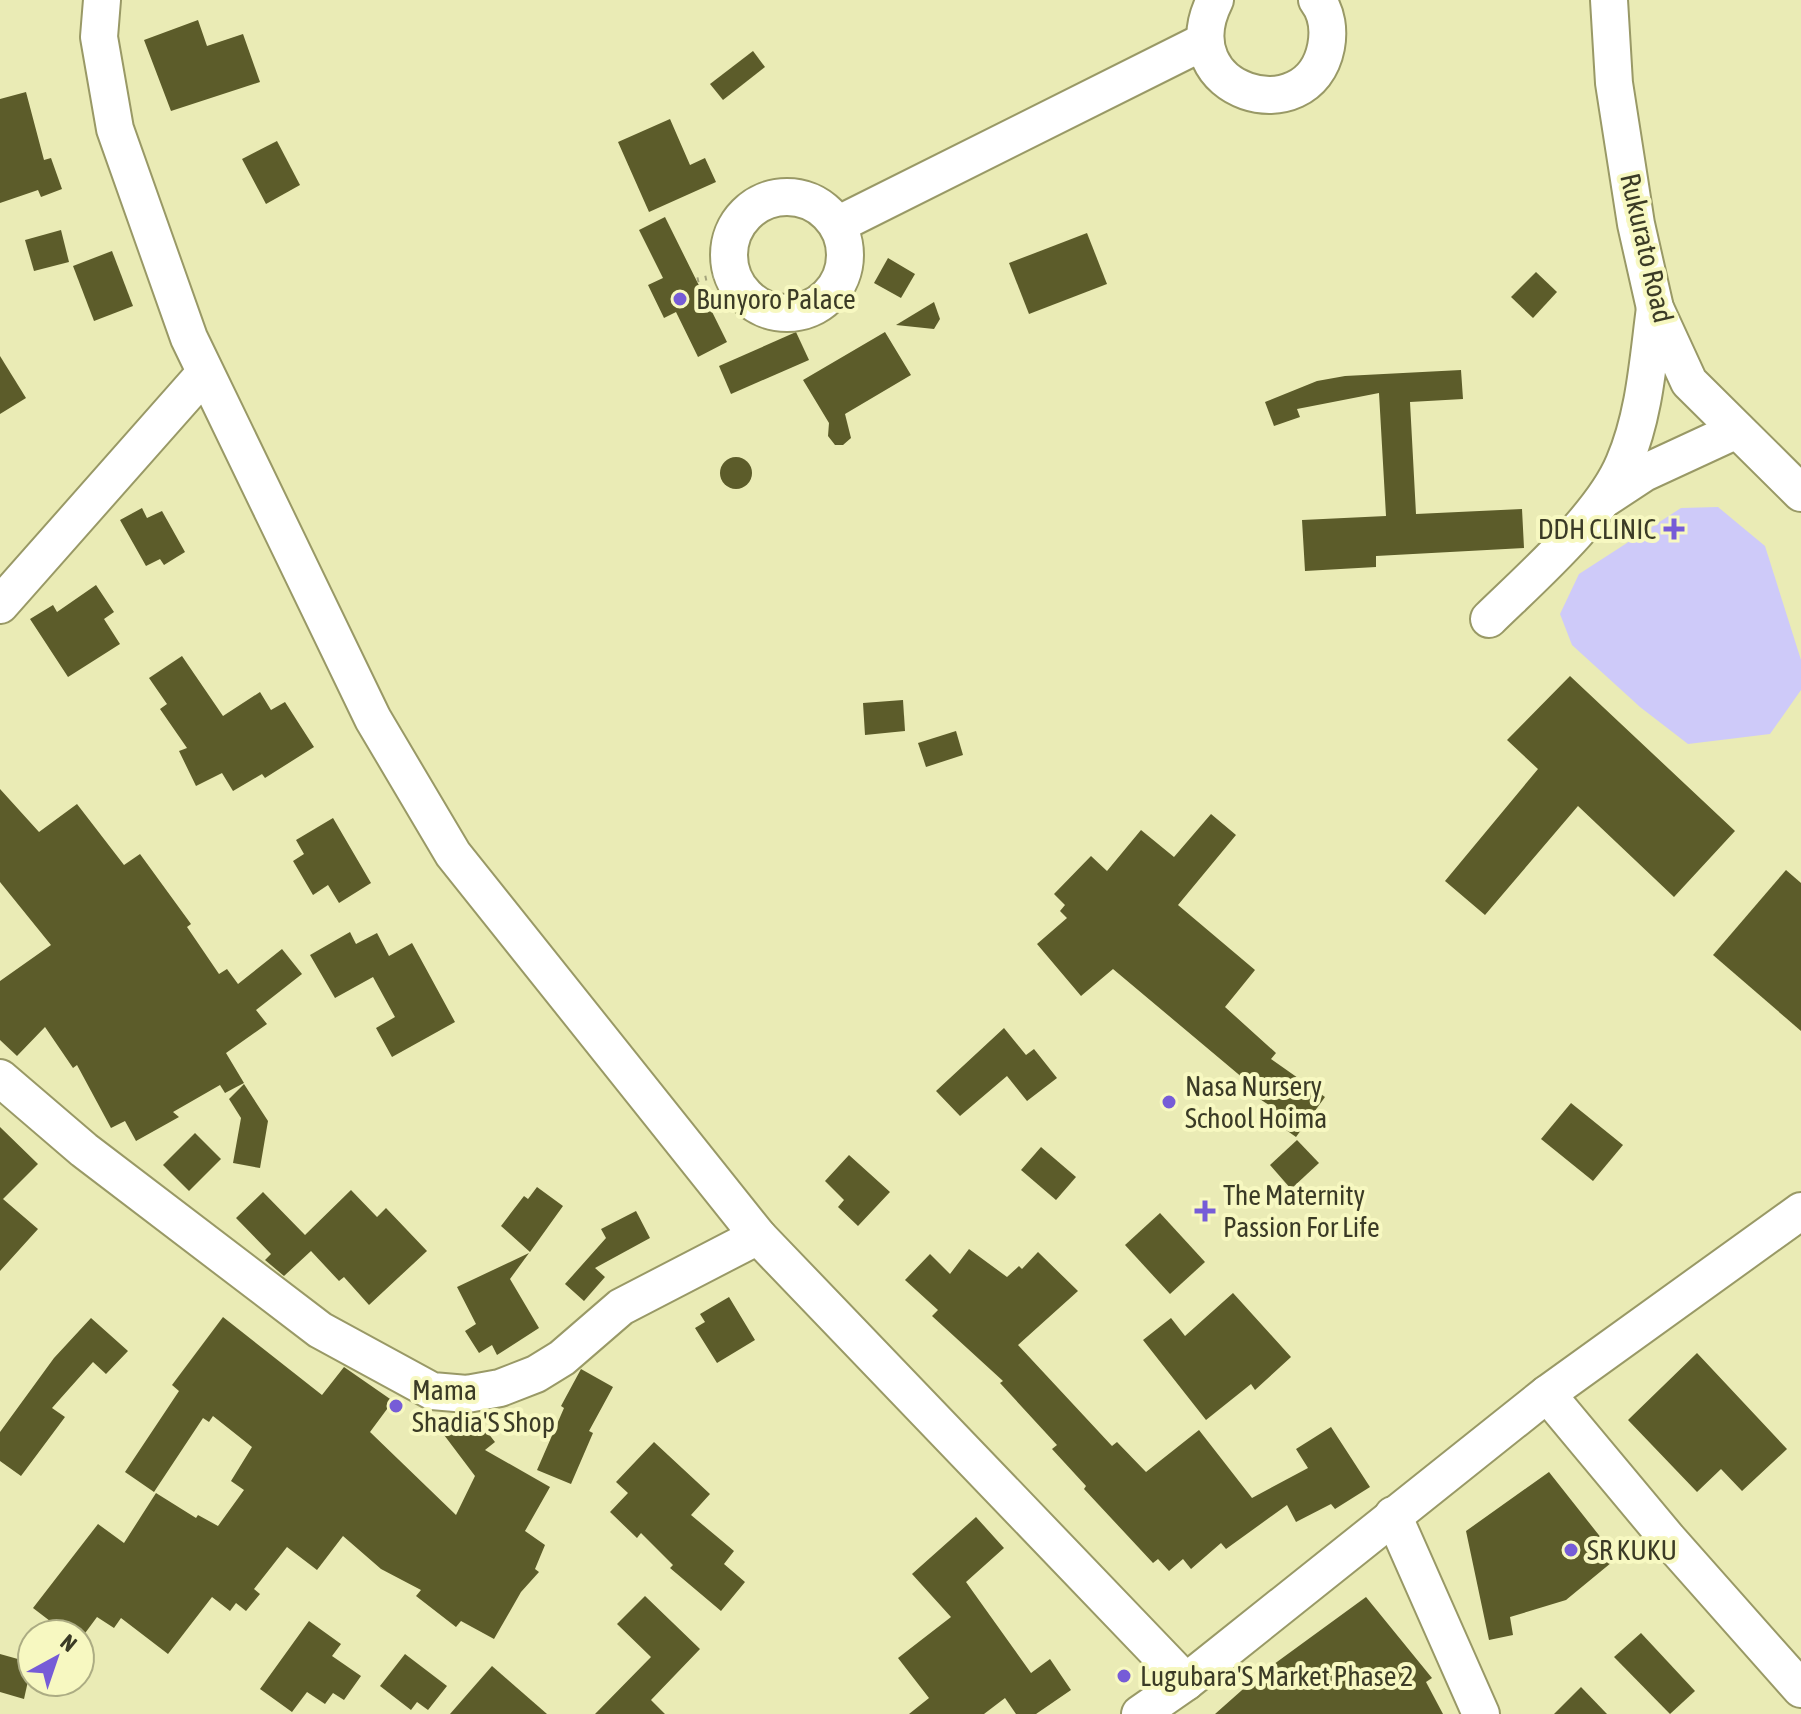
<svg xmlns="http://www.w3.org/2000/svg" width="1801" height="1714" font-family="'Asap Condensed',sans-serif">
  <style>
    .green { fill: #cecaf9 }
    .building { fill: #5c5c2a }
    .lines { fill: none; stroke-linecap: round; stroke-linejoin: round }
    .minor-casing { stroke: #996; stroke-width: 40 }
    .path { stroke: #a4a47c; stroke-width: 5; stroke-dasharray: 2 6; stroke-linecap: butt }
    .minor { stroke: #fff; stroke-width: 36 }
    .poi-dot { fill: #765cd7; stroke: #f7f8c1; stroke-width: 3 }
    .labels { text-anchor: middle; stroke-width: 8; stroke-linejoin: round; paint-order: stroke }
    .street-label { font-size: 28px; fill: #3b3b26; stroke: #f7f8c1 }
    .poi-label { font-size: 28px; fill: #3b3b26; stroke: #f7f8c1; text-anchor: start }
  </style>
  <rect width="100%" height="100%" fill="#eaebb5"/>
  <polygon class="green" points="1718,507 1765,546 1801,660 1801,690 1770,734 1688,744 1640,707 1572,645 1560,614 1579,574 1681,508"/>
  <g class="building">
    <polygon points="198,20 207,46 243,34 260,82 171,111 144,40"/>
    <polygon points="753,51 765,67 723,100 710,84"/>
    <polygon points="26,92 44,160 51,158 62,189 41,197 38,190 0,203 0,99"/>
    <polygon points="670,119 690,165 705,158 716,182 649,212 618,142"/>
    <polygon points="277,141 300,185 266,204 242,159"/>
    <polygon points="665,217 727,342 698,357 676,312 664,318 648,285 663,278 639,230"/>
    <polygon points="61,230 69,262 34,271 25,240"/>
    <polygon points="1087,233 1107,284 1029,314 1009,263"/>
    <polygon points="112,251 133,306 94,321 73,266"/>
    <polygon points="888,258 915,274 901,298 874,283"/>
    <polygon points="1536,272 1557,292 1533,318 1511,297"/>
    <polygon points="934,302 940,319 934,329 896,325"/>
    <polygon points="796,332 809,360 731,394 719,366"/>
    <polygon points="885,332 911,375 845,414 851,438 843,445 835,445 828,436 829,423 803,380"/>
    <polygon points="0,356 26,398 0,414"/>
    <polygon points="1461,370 1463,399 1410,402 1416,514 1522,509 1524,548 1376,556 1376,567 1305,571 1302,520 1386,516 1379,393 1297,409 1300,417 1274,426 1265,402 1317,381 1345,376"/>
    <circle cx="736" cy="473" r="16"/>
    <polygon points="142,508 147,518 162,511 185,552 164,565 160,559 146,566 120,520"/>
    <polygon points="96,585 114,612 104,619 120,644 68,677 30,619 53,605 57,612"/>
    <polygon points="182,656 223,716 260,692 271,710 285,702 314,747 265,778 262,774 233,791 222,773 196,786 179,751 187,748 160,709 167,704 149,678"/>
    <polygon points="1570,676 1735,831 1674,897 1578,806 1485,915 1445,881 1538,769 1507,740"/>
    <polygon points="903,700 905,731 865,735 863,703"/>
    <polygon points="956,731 963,755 926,767 918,743"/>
    <polygon points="0,789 39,832 77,804 124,865 140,854 191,924 187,927 219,974 227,969 238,984 282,949 302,974 256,1010 267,1024 226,1053 244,1083 225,1093 220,1085 173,1112 179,1117 136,1141 125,1121 111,1128 77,1065 73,1068 45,1027 17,1056 0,1040 0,981 51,945 0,882"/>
    <polygon points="1211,814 1236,835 1178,905 1255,970 1225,1007 1276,1053 1271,1059 1325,1097 1296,1137 1266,1116 1272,1107 1252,1094 1256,1089 1113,969 1081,996 1037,944 1067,918 1060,911 1065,905 1054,894 1091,856 1107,871 1141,830 1174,857"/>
    <polygon points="333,818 371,883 339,903 328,885 313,895 293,861 304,854 296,840"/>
    <polygon points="1786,870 1801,883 1801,1031 1713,955"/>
    <polygon points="350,932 356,944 377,933 389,956 412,943 455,1022 392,1057 376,1028 395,1017 373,977 335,998 310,955"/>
    <polygon points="1004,1028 1026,1055 1034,1049 1057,1078 1027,1101 1007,1076 960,1116 936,1091"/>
    <polygon points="244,1084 268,1121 260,1168 233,1163 241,1118 229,1099"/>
    <polygon points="1571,1103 1623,1145 1593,1181 1541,1139"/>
    <polygon points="0,1127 38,1164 3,1199 38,1229 0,1271"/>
    <polygon points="195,1133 221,1159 189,1191 163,1165"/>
    <polygon points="1297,1140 1319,1163 1291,1189 1270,1165"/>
    <polygon points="1041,1147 1076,1177 1056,1200 1021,1170"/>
    <polygon points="849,1155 890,1192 858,1226 838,1207 844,1200 825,1181"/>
    <polygon points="537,1187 563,1206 530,1252 501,1226 524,1196 528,1199"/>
    <polygon points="351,1190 377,1217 386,1208 427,1251 369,1305 344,1277 339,1281 311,1251 284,1276 265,1260 271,1254 236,1218 263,1192 305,1235"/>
    <polygon points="636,1211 650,1238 595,1268 605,1277 584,1301 565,1284 606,1238 601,1229"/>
    <polygon points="1160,1213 1205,1262 1170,1294 1125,1245"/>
    <polygon points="969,1249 1007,1277 1019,1266 1022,1269 1038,1252 1078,1291 1018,1345 1112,1446 1117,1442 1146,1472 1199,1430 1252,1498 1308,1468 1296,1449 1331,1427 1370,1487 1335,1509 1331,1504 1296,1522 1287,1505 1226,1549 1221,1543 1191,1569 1183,1559 1169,1571 1158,1559 1153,1563 1084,1489 1086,1486 1052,1449 1057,1445 1000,1383 1003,1381 932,1316 938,1310 905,1280 930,1254 950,1274"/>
    <polygon points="529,1253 510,1279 539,1328 497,1355 492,1345 479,1353 465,1331 476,1324 457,1287"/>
    <polygon points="1233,1293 1291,1357 1255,1390 1251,1384 1206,1420 1143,1340 1171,1318 1185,1336"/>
    <polygon points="729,1297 755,1340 717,1363 695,1328 705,1322 700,1314"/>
    <polygon points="223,1317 322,1395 344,1367 393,1401 370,1432 456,1515 475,1476 432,1419 447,1427 463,1415 473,1414 495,1442 485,1450 550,1487 525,1531 545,1545 535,1569 539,1572 521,1592 494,1639 461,1621 456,1627 416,1596 421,1590 381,1569 343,1536 317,1570 287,1547 254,1589 260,1594 246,1611 236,1603 230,1611 212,1597 168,1654 121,1618 114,1628 97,1617 80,1640 80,1634 67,1634 33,1608 98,1524 124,1543 156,1493 196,1518 198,1515 218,1526 244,1490 231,1481 252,1447 213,1416 209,1422 203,1418 154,1492 125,1472 179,1391 172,1385"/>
    <polygon points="91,1318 128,1351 106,1374 93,1362 52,1408 65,1417 21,1476 0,1461 0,1432 54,1358"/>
    <polygon points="1697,1353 1787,1449 1742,1491 1721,1469 1697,1492 1628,1420"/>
    <polygon points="581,1369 613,1387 589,1431 593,1433 571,1484 537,1470 564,1408 561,1406"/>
    <polygon points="654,1442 710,1494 691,1515 734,1551 724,1564 745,1582 721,1611 670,1568 673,1565 641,1533 637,1538 610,1512 628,1493 616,1482"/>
    <polygon points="1549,1472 1617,1558 1566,1600 1510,1617 1513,1635 1489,1640 1466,1531"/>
    <polygon points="976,1517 1004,1548 966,1582 1031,1673 1050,1659 1071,1690 1036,1714 1016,1714 1005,1698 984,1714 909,1714 929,1698 898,1658 951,1617 912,1574"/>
    <polygon points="645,1596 700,1649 651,1700 665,1714 595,1714 651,1657 617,1624"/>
    <polygon points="1366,1597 1432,1678 1426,1682 1443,1714 1215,1714 1259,1675"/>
    <polygon points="309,1621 341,1644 332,1656 361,1676 344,1700 333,1693 325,1704 307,1692 292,1712 260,1689"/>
    <polygon points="1641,1633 1695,1691 1670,1714 1614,1657"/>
    <polygon points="0,1654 32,1663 24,1699 0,1692"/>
    <polygon points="405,1654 447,1686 428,1710 417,1702 411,1710 380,1686"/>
    <polygon points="492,1666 547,1714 450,1714"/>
    <polygon points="1581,1687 1607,1714 1554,1714"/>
  </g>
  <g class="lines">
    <defs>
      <g id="minor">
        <polyline points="102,0 99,37 115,129 189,338 373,719 453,854 758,1236 1186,1682"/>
        <path d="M1215,0C1168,93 1309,134 1326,47C1329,31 1327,13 1317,0"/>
        <polyline points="1609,0 1614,83 1636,224 1655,308 1689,382 1801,493"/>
        <circle cx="787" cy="255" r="58"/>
        <polyline points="839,224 1205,41"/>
        <polyline points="1606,498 1644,473 1737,430"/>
        <polyline points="0,605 205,373"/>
        <path d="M1489,619C1531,578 1602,516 1624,463C1645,414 1648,360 1655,308"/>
        <polyline points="0,1078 84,1150 320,1330 432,1391 467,1394 500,1388 536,1374 562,1358 621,1307 758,1236"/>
        <polyline points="1547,1394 1668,1539 1801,1689"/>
        <polyline points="1393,1515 1481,1714"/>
        <polyline points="1140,1714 1186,1682 1547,1394 1801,1211"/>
      </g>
    </defs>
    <use href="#minor" class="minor-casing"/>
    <polyline class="path" points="697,280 730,273"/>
    <use href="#minor" class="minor"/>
  </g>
  <g class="poi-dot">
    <circle cx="680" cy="299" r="8"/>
    <path d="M1670 517h8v8h8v8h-8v8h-8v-8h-8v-8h8z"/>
    <circle cx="1169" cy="1102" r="8"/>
    <path d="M1201 1199h8v8h8v8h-8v8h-8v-8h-8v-8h8z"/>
    <circle cx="396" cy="1406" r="8"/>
    <circle cx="1571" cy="1550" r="8"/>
    <circle cx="1124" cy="1676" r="8"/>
  </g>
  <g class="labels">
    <g class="street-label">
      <text transform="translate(1647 248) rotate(77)" y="10">Rukurato Road</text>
    </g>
    <g class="poi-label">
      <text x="696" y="309">Bunyoro Palace</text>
      <text x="1656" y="539" text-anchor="end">DDH CLINIC</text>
      <text x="1185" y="1096">Nasa Nursery<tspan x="1185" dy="32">School Hoima</tspan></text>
      <text x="1223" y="1205">The Maternity<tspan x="1223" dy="32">Passion For Life</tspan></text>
      <text x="412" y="1400">Mama<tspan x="412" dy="32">Shadia'S Shop</tspan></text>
      <text x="1587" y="1560">SR KUKU</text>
      <text x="1140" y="1686">Lugubara'S Market Phase 2</text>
    </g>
  </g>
  <g transform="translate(56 1658) rotate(40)"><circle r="38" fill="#f7f8c1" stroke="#acac83" stroke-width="2"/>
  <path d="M0-6L14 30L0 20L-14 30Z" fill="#765cd7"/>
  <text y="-12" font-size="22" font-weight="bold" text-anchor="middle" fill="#3b3b26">N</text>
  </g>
</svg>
